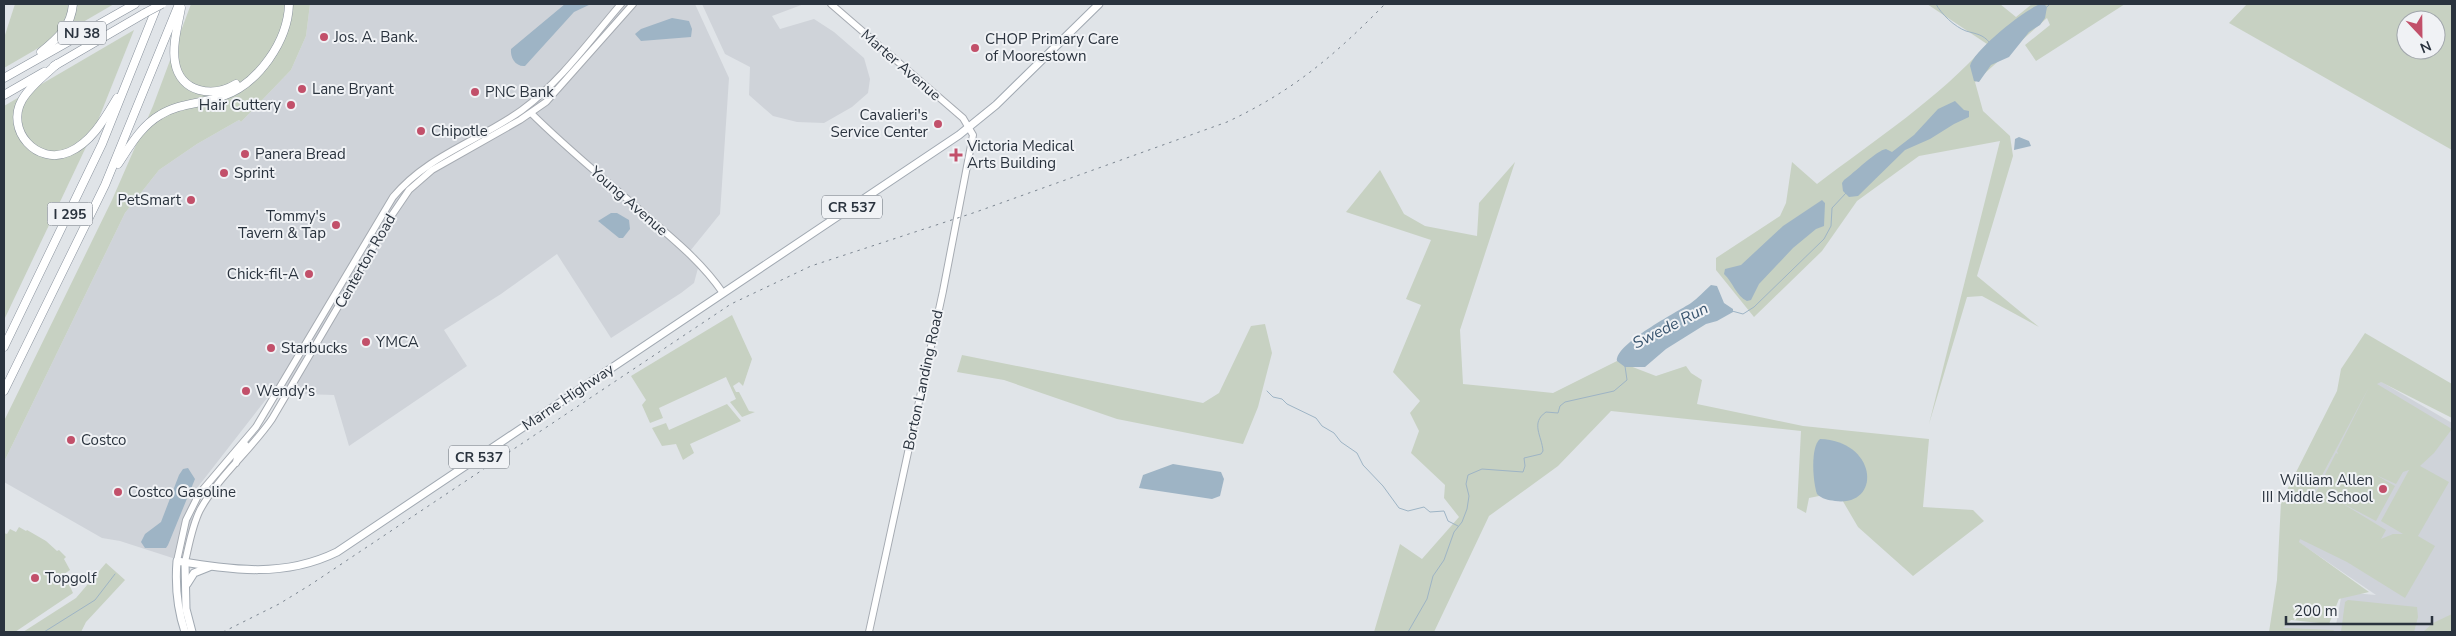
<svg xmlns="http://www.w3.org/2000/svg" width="2456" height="636" font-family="'Nunito Sans',sans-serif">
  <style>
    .built { fill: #cfd3d9 }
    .green { fill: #c7d1c2; fill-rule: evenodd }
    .water { fill: #9eb4c5 }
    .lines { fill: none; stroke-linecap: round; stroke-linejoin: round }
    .stream { stroke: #9eb4c5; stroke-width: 1 }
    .secondary-casing { stroke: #a6abb2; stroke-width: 8 }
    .primary-casing { stroke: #a1a9b2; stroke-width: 9 }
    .highway-casing { stroke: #89929d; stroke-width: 9 }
    .secondary { stroke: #fff; stroke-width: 6 }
    .primary { stroke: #fff; stroke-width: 7 }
    .highway { stroke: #fff; stroke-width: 8 }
    .rail { stroke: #7b8590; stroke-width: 1; stroke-dasharray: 2.5 5; stroke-linecap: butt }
    .highway-bridge-casing { stroke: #89929d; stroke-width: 9; stroke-linecap: butt }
    .highway-bridge { stroke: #fff; stroke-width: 8 }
    .poi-dot { fill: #c2506a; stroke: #f0f2f5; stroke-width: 2 }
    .labels { text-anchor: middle; stroke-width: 4; stroke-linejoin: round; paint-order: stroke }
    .shield { fill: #f0f2f5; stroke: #656c75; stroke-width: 1 }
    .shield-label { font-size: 14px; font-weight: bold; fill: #2a333e }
    .poi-label { font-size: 15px; fill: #2a333e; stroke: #f0f2f5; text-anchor: start }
    .street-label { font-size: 15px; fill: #2a333e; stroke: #f0f2f5 }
    .water-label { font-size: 16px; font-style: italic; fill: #38546e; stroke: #f0f2f5 }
  </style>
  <rect width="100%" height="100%" fill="#e0e4e8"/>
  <g class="built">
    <polygon points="310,4 695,4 729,78 720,214 686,256 698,268 694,283 681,293 611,338 557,254 501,294 444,330 467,366 349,446 334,395 271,393 197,488 185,562 120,541 102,538 4,482 4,462 125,213 159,170 197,144 239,120 241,122 291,70 306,36"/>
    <polygon points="702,4 804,4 772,16 780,29 814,19 834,32 864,58 870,79 868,93 852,107 824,123 797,122 773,116 749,95 750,67 725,54"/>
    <polygon points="2373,377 2452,423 2452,632 2270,632 2271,622 2336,625 2342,592 2376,595 2294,539 2314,491"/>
  </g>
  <g class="green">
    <polygon points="15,4 114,4 4,68 4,38"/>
    <polygon points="191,4 310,4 306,36 291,70 241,122 239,120 197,144 159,170 125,213 4,462 4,421 112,200 153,106"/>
    <path d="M1927,4H2000L2016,17L2032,4H2125L2036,61L2025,45L2050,25L2047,18L1975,82L1983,111L2010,136L2013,156L1977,276L2039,327L1982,296L1967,297L1929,424L2000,141L1919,156L1857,201L1822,251L1754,317L1716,270V258L1780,216L1786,203L1792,162L1817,184C1875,140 1938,99 1987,44Z"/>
    <path d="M2247,4H2452V150L2229,23ZM2406,20H2436V50H2406Z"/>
    <polygon points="134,30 95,128 4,320 4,106"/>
    <polygon points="1515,162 1460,330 1463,384 1553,393 1617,361 1656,376 1686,366 1691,373 1702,380 1697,404 1803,426 1929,439 1923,507 1973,510 1984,521 1913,576 1858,527 1841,498 1824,495 1809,498 1806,513 1797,508 1801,431 1611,411 1558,466 1489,516 1434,632 1374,632 1400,544 1422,559 1459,517 1444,498 1445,485 1411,453 1419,431 1410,413 1420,401 1393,372 1421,305 1406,299 1431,240 1346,212 1380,170 1404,214 1425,226 1477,236 1479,203"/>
    <polygon points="732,315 752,359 743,386 739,382 733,386 736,392 739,392 749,411 755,412 742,417 730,402 736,399 726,377 659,408 663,418 650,423 642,405 646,400 631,376"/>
    <polygon points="1265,324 1272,353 1258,407 1243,444 1117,419 1004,380 957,372 962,355 1203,403 1219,393 1251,326"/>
    <path d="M2365,333L2452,384V418L2381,382L2377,384L2452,429L2434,453L2420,466L2449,482L2418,536L2435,546L2405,598L2347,562L2300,539L2299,542L2369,592L2339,599L2329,624L2291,620L2283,628L2334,630L2333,632H2269L2277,580L2281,502L2337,391L2341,369ZM2369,387L2337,451L2338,454L2336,453L2313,498L2316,487ZM2409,470L2381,521L2403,534H2393L2381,539L2386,530L2340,502L2376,521L2395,486L2376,475L2396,484L2403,472Z"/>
    <polygon points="727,404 741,421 690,444 694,453 683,460 676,444 662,446 652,428 666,423 669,430"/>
    <polygon points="19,527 26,531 27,530 46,541 57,551 59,550 66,557 64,559 70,570 64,574 73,593 15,632 4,632 4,533 7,534 10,529 16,532"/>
    <polygon points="106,563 125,580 86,622 81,632 23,632 76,598"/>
    <polygon points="2348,600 2417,607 2418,617 2414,632 2341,632 2345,602"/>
    <polygon points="2452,614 2452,632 2423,632 2433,623"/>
  </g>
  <g class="water">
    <path d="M565,4H591L574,12L525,66C516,67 510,58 511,49Z"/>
    <path d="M2040,4H2044L2047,7L2045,18L2040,25L2029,32L2009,57L1991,65L1979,82L1974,81L1970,66C1973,51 2024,10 2040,4Z"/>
    <polygon points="672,18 689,21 692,29 691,37 641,41 635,34 641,29"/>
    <path d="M1955,101L1964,110L1969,111V117L1954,124L1930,139L1905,150L1858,196L1849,197L1843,191L1842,183L1844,180C1854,173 1877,150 1886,149L1892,152L1914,135L1938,109Z"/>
    <polygon points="2019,137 2029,141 2031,146 2014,150 2015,139"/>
    <path d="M1822,200L1825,203L1824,226L1816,229L1793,248L1759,284L1751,300L1747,301C1736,296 1733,282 1724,274L1725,269L1741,265L1783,226Z"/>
    <polygon points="611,213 617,213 629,220 630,229 623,238 619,238 598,221"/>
    <path d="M1711,285L1717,286L1724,303L1733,309V312L1717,321L1706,324L1666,349L1645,367H1625L1617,361C1615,344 1677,312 1691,303C1698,298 1704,291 1711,285Z"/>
    <path d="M1820,439C1878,441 1882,507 1835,501C1828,500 1822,499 1817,494C1813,483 1810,447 1820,439Z"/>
    <polygon points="1173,464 1221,472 1224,479 1220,496 1212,499 1139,488 1143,475"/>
    <polygon points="188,468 195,479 168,545 166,548 145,548 141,542 145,534 161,522 179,475 183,469"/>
  </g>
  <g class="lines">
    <g class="stream">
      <path d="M1936,4C1941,14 1955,27 1966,31C1976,34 1983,34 1990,43"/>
      <polyline points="2047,7 2050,4"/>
      <polyline points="1732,311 1743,314 1754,307 1824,239 1831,226 1832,208 1846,193"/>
      <polyline points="1267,391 1273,397 1282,399 1287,404 1316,418 1322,426 1334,433 1341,442 1357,453 1363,465 1383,486 1399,508 1408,511 1424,507 1430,512 1444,511 1448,521 1458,526"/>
      <polyline points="44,632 95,600 115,574"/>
      <path d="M1408,632L1427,599L1433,576L1444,560L1454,532L1462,522L1467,509L1469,496L1466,484L1468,475L1482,469L1523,472L1525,466L1524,458L1541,454L1543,451C1542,436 1530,423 1546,412L1558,413L1560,406L1565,402L1614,391L1627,380L1625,366"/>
    </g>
    <defs>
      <g id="secondary">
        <polyline points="831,4 963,118 973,135 943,291 869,632"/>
        <path d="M531,113C569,151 611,184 651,220C678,243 703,264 723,293"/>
        <polyline points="236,463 237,456 246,445"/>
        <path d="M177,561L186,520L199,494L256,427L393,197C428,155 479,141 522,110C561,81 590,40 621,4"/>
        <path d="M185,562C189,545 192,526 200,510C218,477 250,451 272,419L392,215L409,190L432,170L520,120L546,102L633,4"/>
      </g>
      <g id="primary">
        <polyline points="185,562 186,609 192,632"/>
        <polyline points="187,584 194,573 209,567"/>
        <path d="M185,632C177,608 175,586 177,561C233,570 284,578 337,552L959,135L996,105L1099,4"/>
      </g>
      <g id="highway">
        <path d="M181,8C178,25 172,45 175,62C180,93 213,98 236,84"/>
        <path d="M41,52C58,38 71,27 73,4"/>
        <path d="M57,64C45,75 30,86 22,100C5,130 37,166 69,152C92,142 105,118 117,98"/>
        <polyline points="54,66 145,13"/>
        <polyline points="4,78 135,4"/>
        <polyline points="4,95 44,72"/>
        <path d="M118,164C130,146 141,126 160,115C179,103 202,104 223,96C258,84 288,41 289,4"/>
        <polyline points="4,347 102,144 158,4"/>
        <polyline points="4,391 105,185 179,4"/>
      </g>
    </defs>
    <use href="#secondary" class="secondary-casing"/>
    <use href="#primary" class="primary-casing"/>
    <use href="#highway" class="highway-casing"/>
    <use href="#secondary" class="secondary"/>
    <use href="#primary" class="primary"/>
    <use href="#highway" class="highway"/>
    <path class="rail" d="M223,632L279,604L310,585L731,304L811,266L976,212L1227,122C1293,91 1334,56 1385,4"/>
    <defs>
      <polyline id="highway-bridge" points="145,13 162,4"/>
    </defs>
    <use href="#highway-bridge" class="highway-bridge-casing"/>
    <use href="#highway-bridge" class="highway-bridge"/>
  </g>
  <g class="poi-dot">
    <circle cx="324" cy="37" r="5"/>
    <circle cx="975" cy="48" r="5"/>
    <circle cx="302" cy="89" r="5"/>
    <circle cx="475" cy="92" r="5"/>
    <circle cx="291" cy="105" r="5"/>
    <circle cx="938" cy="124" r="5"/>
    <circle cx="421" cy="131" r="5"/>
    <circle cx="245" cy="154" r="5"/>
    <path d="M953.5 147.5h5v5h5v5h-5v5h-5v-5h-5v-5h5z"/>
    <circle cx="224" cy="173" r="5"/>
    <circle cx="191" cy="200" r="5"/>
    <circle cx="336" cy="225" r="5"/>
    <circle cx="309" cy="274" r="5"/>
    <circle cx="366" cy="342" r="5"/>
    <circle cx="271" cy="348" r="5"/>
    <circle cx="246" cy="391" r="5"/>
    <circle cx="71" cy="440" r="5"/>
    <circle cx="2383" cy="489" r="5"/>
    <circle cx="118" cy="492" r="5"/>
    <circle cx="35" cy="578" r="5"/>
  </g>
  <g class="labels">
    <g class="shield">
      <rect x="58" y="21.5" width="48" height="23" rx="4"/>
      <rect x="822" y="195.5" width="60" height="23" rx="4"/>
      <rect x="47.5" y="202.5" width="45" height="23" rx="4"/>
      <rect x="449" y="445.5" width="60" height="23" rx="4"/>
    </g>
    <g class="shield-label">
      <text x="82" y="38">NJ 38</text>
      <text x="852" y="212">CR 537</text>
      <text x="70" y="219">I 295</text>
      <text x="479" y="462">CR 537</text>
    </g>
    <g class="poi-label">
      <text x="334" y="42">Jos. A. Bank.</text>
      <text x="985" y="44">CHOP Primary Care<tspan x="985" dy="17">of Moorestown</tspan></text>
      <text x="312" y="94">Lane Bryant</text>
      <text x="485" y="97">PNC Bank</text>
      <text x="281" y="110" text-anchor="end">Hair Cuttery</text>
      <text x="928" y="120" text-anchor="end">Cavalieri's<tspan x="928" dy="17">Service Center</tspan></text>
      <text x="431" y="136">Chipotle</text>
      <text x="967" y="151">Victoria Medical<tspan x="967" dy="17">Arts Building</tspan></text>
      <text x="255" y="159">Panera Bread</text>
      <text x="234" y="178">Sprint</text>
      <text x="181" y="205" text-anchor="end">PetSmart</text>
      <text x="326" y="221" text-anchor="end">Tommy's<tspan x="326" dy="17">Tavern &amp; Tap</tspan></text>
      <text x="299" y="279" text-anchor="end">Chick-fil-A</text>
      <text x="376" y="347">YMCA</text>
      <text x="281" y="353">Starbucks</text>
      <text x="256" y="396">Wendy's</text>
      <text x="81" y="445">Costco</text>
      <text x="2373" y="485" text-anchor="end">William Allen<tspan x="2373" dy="17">III Middle School</tspan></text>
      <text x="128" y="497">Costco Gasoline</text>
      <text x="45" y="583">Topgolf</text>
    </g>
    <g class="street-label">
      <text transform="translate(901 65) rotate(41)" y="5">Marter Avenue</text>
      <text transform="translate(629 201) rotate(41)" y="5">Young Avenue</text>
      <text transform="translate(365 261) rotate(-60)" y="5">Centerton Road</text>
      <text transform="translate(923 380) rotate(-78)" y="5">Borton Landing Road</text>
      <text transform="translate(568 397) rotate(-34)" y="5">Marne Highway</text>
    </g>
    <g class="water-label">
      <text transform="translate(1670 325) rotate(-27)" y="6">Swede Run</text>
    </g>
  </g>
  <rect width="2456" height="636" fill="none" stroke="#2a333e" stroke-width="10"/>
  <g transform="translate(2421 35) rotate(158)"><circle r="24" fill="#f0f2f5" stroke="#a1a6ac"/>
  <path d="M0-4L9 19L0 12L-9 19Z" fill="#c2506a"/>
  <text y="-8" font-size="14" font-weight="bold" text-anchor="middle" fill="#2a333e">N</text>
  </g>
  <path d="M2286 616v8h146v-8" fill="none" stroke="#2a333e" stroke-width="2.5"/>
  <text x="2294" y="616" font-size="15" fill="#2a333e" stroke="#f0f2f5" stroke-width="4" paint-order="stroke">200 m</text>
</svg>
